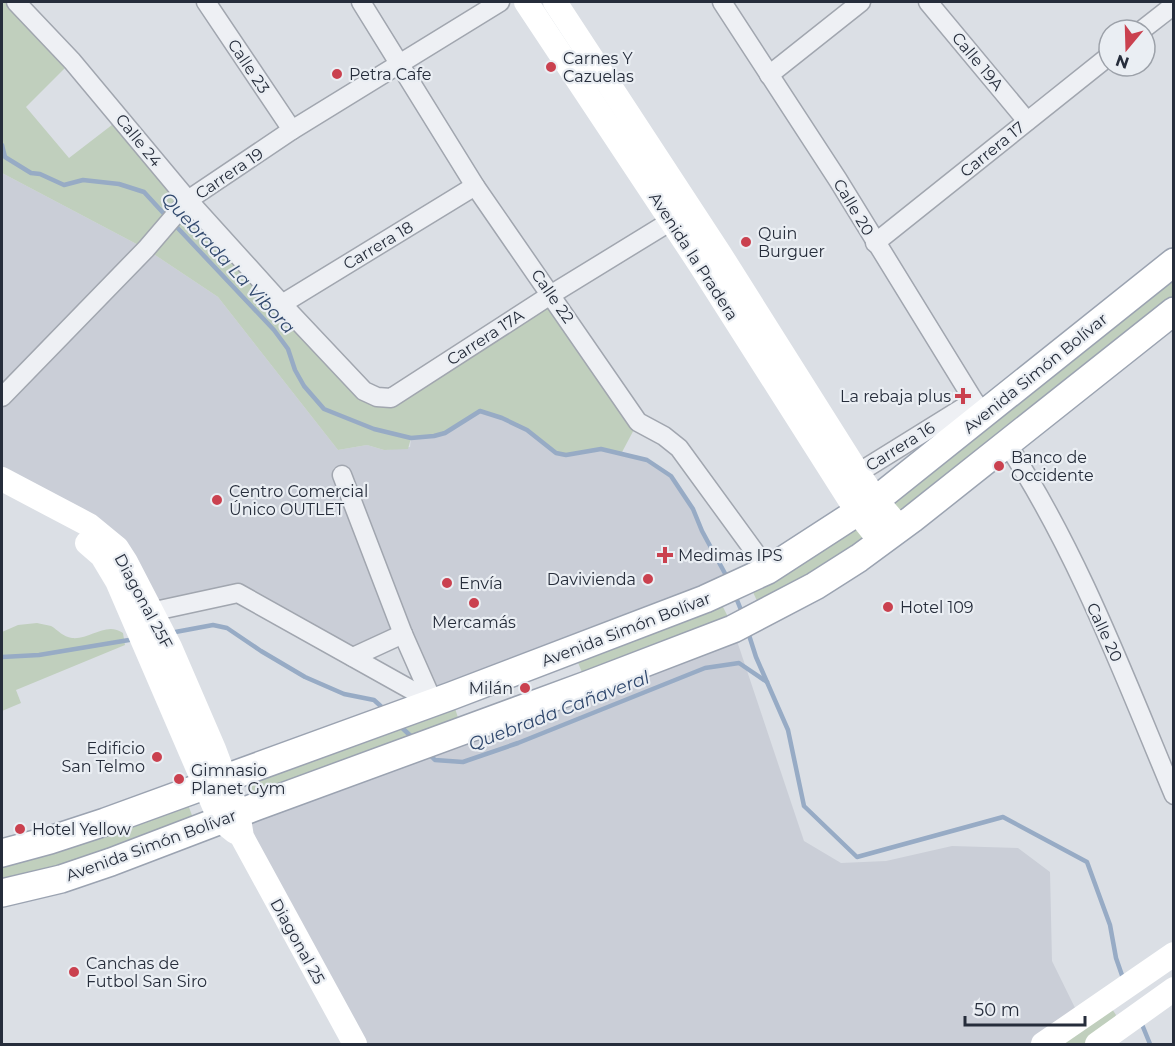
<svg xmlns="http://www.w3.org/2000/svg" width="1175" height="1046" font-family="Montserrat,sans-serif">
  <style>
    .built { fill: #caced7 }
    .green { fill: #c0cfbd }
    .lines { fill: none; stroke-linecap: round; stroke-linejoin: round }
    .stream { stroke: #97abc5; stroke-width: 4.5 }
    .street-casing { stroke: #a1a6af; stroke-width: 21 }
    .primary-casing { stroke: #9ba3b1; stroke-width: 30 }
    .street { stroke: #eef0f4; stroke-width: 18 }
    .secondary { stroke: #fff; stroke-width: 24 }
    .primary { stroke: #fff; stroke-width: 27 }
    .poi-dot { fill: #ca414f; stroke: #eaeef3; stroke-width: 2 }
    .labels { text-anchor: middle; stroke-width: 4.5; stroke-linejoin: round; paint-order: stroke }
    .poi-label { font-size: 16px; fill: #262d3b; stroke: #eaeef3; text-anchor: start }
    .street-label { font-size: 16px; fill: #262d3b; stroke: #eaeef3 }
    .water-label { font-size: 18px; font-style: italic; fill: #31496e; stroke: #eaeef3 }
  </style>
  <rect width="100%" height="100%" fill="#dbdfe5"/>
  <g class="built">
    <polygon points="2,173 146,249 218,297 338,450 367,445 384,450 410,447 411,438 434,436 480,411 502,418 527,430 556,453 566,455 601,449 647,460 671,476 693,509 702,531 732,586 433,702 403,634 353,657 238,593 152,611 126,562 2,479"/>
    <polygon points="733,629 804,841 841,863 886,861 952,846 1018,848 1050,872 1052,961 1080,1018 1043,1044 355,1044 238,813"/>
  </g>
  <g class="green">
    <polygon points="2,2 16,2 72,61 26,107 69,158 121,118 377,397 552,294 638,422 621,454 601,449 566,455 556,453 527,430 502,418 480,411 445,433 434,436 411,438 408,449 384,450 367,445 338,450 218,297 146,249 2,173"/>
    <polygon points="1173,274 1173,297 894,521 881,507"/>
    <polygon points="863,519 875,535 759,605 751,588"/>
    <polygon points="721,603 729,619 583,675 577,660"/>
    <path d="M37,623C41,624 47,625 51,626C58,630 63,637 72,638C90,640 106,621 123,633L125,645L16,690L21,703L2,711V632L18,625Z"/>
    <polygon points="454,705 459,721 251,796 245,782"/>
    <polygon points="187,802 193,818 58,867 2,880 2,861"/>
    <polygon points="1112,1009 1116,1015 1102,1040 1097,1044 1043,1044"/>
  </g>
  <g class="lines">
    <g class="stream">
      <polyline points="2,145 5,157 31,173 40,174 64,185 83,180 119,184 144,192 167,217"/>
      <polyline points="173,223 274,330 288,349 295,370 304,386 324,409 374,429 411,438 434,436 445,433 480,411 502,418 527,430 556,453 566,455 601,449 647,460 671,476 693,509 702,531 728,579"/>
      <polyline points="735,595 743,615"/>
      <polyline points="748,632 756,657 788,730 804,806 857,857 1003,817 1087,862 1110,925 1116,958 1124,981"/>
      <polyline points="170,633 213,625 227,628 261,651 305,677 344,694 374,700 385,710"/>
      <polyline points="2,657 39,655 135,639"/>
      <polyline points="399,725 415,740"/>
      <polyline points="429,754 435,760 463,762 518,743 705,668 739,663 767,682"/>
      <polyline points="1141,1022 1150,1044"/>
    </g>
    <defs>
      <g id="street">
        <polyline points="16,2 72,61 188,200 282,304 364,391 377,397 391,398 552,294 671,221"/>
        <polyline points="206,2 292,130"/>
        <polyline points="361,2 475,186 638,422 664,436 679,448 768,570"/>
        <polyline points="722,2 838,180 974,401 984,413"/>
        <polyline points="928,2 1027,121"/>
        <polyline points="1142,30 1174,5"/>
        <polyline points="769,75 861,2"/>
        <polyline points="875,243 1109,56"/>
        <polyline points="282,304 475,186"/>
        <polyline points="2,397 146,249 188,200 292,130 500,2"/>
        <path d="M1007,444C1078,552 1124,676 1174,795"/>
        <polyline points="858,473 974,401"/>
        <polyline points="342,475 403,634 433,702"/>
        <polyline points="141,614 238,593 433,702"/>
        <polyline points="353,657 403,634"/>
      </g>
      <g id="primary">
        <polyline points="2,853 50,840 105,822 451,696 705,599 768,570 876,500 1174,262"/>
        <polyline points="2,893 61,879 111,862 255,807 587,685 733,629 815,586 859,558 912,519 1174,311"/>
      </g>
    </defs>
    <use href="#street" class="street-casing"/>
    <use href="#primary" class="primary-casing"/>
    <use href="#street" class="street"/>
    <g class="secondary">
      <polyline points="526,2 701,266 858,513 881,542"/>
      <polyline points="555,2 720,254 858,473 876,500 900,528"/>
      <polyline points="2,479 89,525 117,548 126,562 170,647 214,749 238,813 242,837 355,1044"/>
      <polyline points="87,543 102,556 117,581 220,820 235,832"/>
      <polyline points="1043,1044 1174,954"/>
      <polyline points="1097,1044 1174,989"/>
    </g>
    <use href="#primary" class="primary"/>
  </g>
  <g class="poi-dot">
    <circle cx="551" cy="67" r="6"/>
    <circle cx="337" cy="74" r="6"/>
    <circle cx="746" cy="242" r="6"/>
    <path d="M960 387h6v6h6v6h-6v6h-6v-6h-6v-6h6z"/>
    <circle cx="999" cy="466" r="6"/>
    <circle cx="217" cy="500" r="6"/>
    <path d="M662 546h6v6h6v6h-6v6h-6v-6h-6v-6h6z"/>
    <circle cx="648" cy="579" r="6"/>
    <circle cx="447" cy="583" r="6"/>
    <circle cx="474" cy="603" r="6"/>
    <circle cx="888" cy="607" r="6"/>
    <circle cx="525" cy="688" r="6"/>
    <circle cx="157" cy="757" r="6"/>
    <circle cx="179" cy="779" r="6"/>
    <circle cx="20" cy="829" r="6"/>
    <circle cx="74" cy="972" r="6"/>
  </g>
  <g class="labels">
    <g class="poi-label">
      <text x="563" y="64">Carnes Y<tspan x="563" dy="18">Cazuelas</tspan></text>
      <text x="349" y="80">Petra Cafe</text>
      <text x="758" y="239">Quin<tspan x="758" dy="18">Burguer</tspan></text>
      <text x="951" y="402" text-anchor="end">La rebaja plus</text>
      <text x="1011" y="463">Banco de<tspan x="1011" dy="18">Occidente</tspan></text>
      <text x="229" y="497">Centro Comercial<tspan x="229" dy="18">Único OUTLET</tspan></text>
      <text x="678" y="561">Medimas IPS</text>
      <text x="636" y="585" text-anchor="end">Davivienda</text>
      <text x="459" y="589">Envía</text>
      <text x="900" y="613">Hotel 109</text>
      <text x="474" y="628" text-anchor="middle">Mercamás</text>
      <text x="513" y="694" text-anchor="end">Milán</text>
      <text x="145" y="754" text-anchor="end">Edificio<tspan x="145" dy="18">San Telmo</tspan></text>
      <text x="191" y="776">Gimnasio<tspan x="191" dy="18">Planet Gym</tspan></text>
      <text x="32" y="835">Hotel Yellow</text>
      <text x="86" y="969">Canchas de<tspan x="86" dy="18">Futbol San Siro</tspan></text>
    </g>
    <g class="street-label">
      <text transform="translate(978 61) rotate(50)" y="6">Calle 19A</text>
      <text transform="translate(249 66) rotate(56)" y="6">Calle 23</text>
      <text transform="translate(139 140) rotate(51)" y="6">Calle 24</text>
      <text transform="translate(992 149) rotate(-39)" y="6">Carrera 17</text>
      <text transform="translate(229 173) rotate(-34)" y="6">Carrera 19</text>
      <text transform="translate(854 207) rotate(59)" y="6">Calle 20</text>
      <text transform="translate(378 245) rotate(-31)" y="6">Carrera 18</text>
      <text transform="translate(694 256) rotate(57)" y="6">Avenida la Pradera</text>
      <text transform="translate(553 296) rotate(55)" y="6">Calle 22</text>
      <text transform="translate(485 337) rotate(-33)" y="6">Carrera 17A</text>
      <text transform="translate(1035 373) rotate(-39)" y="6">Avenida Simón Bolívar</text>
      <text transform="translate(900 446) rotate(-32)" y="6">Carrera 16</text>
      <text transform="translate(144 601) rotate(62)" y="6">Diagonal 25F</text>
      <text transform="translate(626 629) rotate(-21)" y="6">Avenida Simón Bolívar</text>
      <text transform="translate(1105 632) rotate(65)" y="6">Calle 20</text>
      <text transform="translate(151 845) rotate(-20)" y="6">Avenida Simón Bolívar</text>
      <text transform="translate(298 941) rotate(61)" y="6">Diagonal 25</text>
    </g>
    <g class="water-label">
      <text transform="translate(228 263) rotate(47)" y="6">Quebrada La Vibora</text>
      <text transform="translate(559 711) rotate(-21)" y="6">Quebrada Cañaveral</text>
    </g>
  </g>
  <rect width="1175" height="1046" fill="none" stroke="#262d3b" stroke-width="6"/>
  <g transform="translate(1127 48) rotate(199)"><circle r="28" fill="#eaeef3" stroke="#9ca1a9" stroke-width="1.5"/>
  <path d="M0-4.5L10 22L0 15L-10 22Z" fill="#ca414f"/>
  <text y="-9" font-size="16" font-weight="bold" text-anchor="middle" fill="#262d3b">N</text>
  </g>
  <path d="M965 1016v9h120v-9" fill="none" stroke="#262d3b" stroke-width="3"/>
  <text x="974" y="1016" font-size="18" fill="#262d3b" stroke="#eaeef3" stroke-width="4.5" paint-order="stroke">50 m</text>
</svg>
